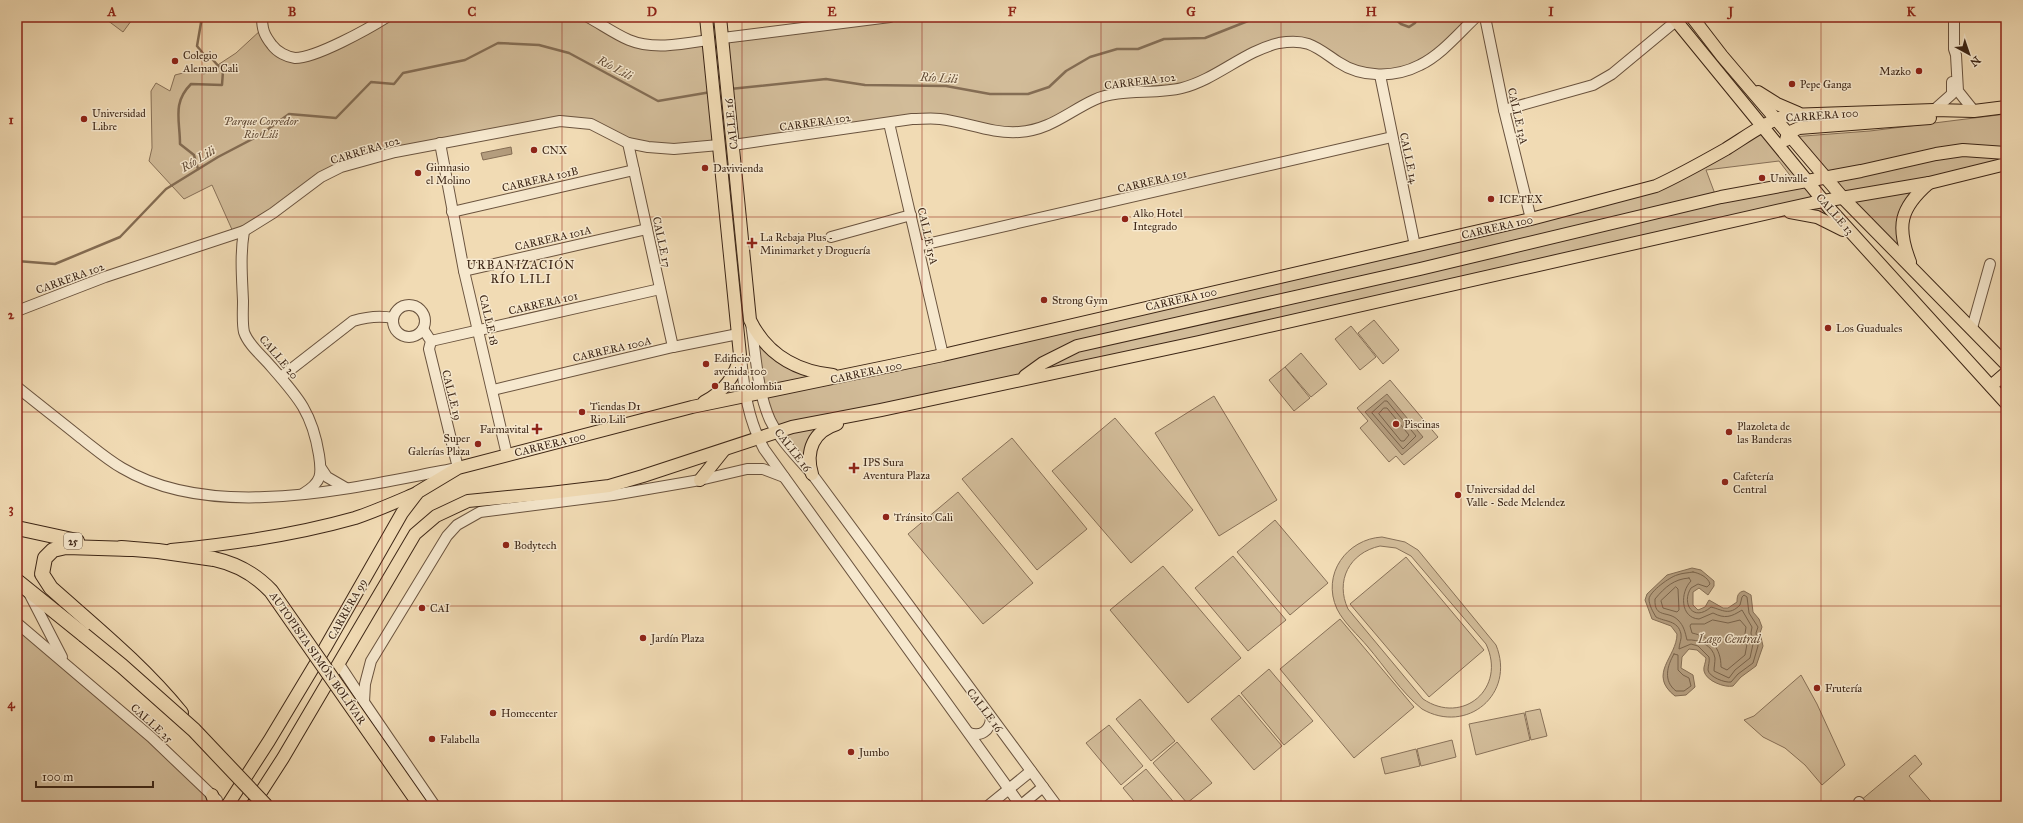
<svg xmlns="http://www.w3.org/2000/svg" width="2023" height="823" font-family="'IM FELL Great Primer',serif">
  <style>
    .green { fill: #d2bc99; stroke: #887158; fill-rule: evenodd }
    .water { fill: #b49d7e; stroke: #846d54 }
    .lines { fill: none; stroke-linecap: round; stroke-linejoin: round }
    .shore { stroke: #78624a; stroke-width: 1 }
    .stream { stroke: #846d54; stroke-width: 2.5 }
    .minor-casing { stroke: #6a533e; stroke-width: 12 }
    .major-casing { stroke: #3d2616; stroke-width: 14 }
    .highway-casing { stroke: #3d2616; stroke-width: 16 }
    .minor { stroke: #f6e8ce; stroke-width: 10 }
    .major { stroke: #f1dbb4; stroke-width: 12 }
    .highway { stroke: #f1dbb4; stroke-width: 14 }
    .highway-bridge-casing { stroke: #3d2616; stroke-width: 16; stroke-linecap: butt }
    .highway-bridge { stroke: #f1dbb4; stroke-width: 14 }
    .grid { fill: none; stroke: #8f2418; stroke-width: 1; stroke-opacity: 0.55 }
    .poi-dot { fill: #8f2418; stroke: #f6e8ce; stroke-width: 1.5 }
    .labels { text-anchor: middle; stroke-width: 3; stroke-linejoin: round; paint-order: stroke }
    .shield { fill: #f6e8ce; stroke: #74604d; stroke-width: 1 }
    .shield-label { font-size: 10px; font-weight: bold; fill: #3d2616 }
    .poi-label { font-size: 11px; fill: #3d2616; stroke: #f6e8ce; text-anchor: start }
    .street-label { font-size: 11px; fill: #3d2616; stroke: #f6e8ce }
    .park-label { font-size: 11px; font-style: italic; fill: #624c37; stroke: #f6e8ce }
    .water-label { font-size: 12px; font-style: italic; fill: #614a35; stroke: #f6e8ce }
    .neighbourhood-label { font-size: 12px; letter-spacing: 1px; fill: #3d2616; stroke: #f6e8ce }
    .neatline { fill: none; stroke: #8f2418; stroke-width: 1.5 }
    .grid-label { font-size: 13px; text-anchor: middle; font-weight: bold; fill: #8f2418 }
  </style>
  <rect width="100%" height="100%" fill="#f1dbb4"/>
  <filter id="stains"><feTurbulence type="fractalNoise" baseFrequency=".005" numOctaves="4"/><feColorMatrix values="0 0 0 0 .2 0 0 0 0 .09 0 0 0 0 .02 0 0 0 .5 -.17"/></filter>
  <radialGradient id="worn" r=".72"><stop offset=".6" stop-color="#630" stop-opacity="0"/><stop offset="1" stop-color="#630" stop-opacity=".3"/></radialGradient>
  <g class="green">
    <polygon points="103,17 134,17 123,32"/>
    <polygon points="387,17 588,17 647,45 708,40 719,145 648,147 577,121 341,167 234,234 212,185 184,199 149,161 152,148 151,91 156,83 170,91 175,75 195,70 204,74 236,53 262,29 274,48 302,57"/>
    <polygon points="890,17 1476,17 1434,56 1404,71 1362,72 1313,44 1279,44 1201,82 1115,94 1059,121 1018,132 940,119 733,145 723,38"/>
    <polygon points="2006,114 2006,164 1930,183 1902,219 1912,267 1791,137 1870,131"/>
    <path d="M1762,126L1847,233L1781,212L881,410L825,429L808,463L771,421L755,330L774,353L844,376L1656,186ZM1779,161L1792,178L1715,194L1706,170Z"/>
    <polygon points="1374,320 1399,350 1383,364 1358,333"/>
    <polygon points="1351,326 1376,357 1360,370 1335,339"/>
    <polygon points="1301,353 1327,384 1311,397 1285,367"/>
    <polygon points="1285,367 1310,398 1294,411 1269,380"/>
    <polygon points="1390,380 1438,437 1404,465 1396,456 1389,462 1360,428 1368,421 1357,408"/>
    <polygon points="1214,396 1277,500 1219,536 1155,433"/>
    <polygon points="1115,418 1193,510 1131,563 1052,471"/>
    <polygon points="1012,438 1087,529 1037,570 962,479"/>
    <polygon points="958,492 1033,583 983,624 908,534"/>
    <polygon points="1275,520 1328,583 1290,615 1237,552"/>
    <path d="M1382,537L1405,542L1418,550L1496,645C1516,694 1467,735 1422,709C1401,692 1385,667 1368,647C1358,635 1344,623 1337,609C1321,574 1347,539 1382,537ZM1380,546L1396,548L1411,556L1486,644C1507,688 1463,726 1423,699L1348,609C1335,581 1349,553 1380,546Z"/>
    <polygon points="1233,556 1286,620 1248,651 1195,588"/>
    <polygon points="1406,557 1484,650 1429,697 1350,604"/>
    <polygon points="1163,566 1241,658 1188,703 1110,610"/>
    <polygon points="1340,619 1414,707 1354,758 1280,669"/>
    <polygon points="17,623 222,806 17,806"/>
    <polygon points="1269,669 1313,721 1284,745 1241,693"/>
    <polygon points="1801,675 1817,704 1845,765 1822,785 1805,765 1785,748 1763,737 1744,720 1754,716"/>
    <polygon points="1239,695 1282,746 1254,770 1211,719"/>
    <polygon points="1140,699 1175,741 1151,761 1116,719"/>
    <polygon points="1540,709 1547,736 1531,740 1525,712"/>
    <polygon points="1524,713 1530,740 1476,755 1469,724"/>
    <polygon points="1109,725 1143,766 1121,785 1086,743"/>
    <polygon points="1452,740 1456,757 1421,766 1417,749"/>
    <polygon points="1177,742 1212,783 1187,803 1153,763"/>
    <polygon points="1416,749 1420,766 1385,774 1381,758"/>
    <polygon points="1915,755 1922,764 1909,776 1935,806 1854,806"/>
    <polygon points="1146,769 1177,806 1138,806 1123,788"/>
  </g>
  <g class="water">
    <polygon points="511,147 512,154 483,160 481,153"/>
    <polygon points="1387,394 1423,437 1402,455 1365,412"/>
    <path d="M1692,568L1701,570L1714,581V586L1708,595L1699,588L1693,592V605L1698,610L1705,607L1709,600L1723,608H1728L1737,602C1737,596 1738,592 1744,591L1751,595L1753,612L1759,619L1762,627L1760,633L1763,646L1756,666L1741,677L1733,686C1725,688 1706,681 1704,671C1703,667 1706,662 1706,658L1697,650L1689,649L1682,657L1681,668L1693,675L1695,687L1686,695L1675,696C1647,674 1677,657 1677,634L1671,626L1652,619L1645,600L1647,594L1667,575Z"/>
  </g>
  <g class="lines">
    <g class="shore">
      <polygon points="1385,401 1387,401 1416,436 1403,449 1372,413"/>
      <polygon points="1384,408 1387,408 1409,435 1404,441 1401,441 1379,414"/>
      <path d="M1693,572C1699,573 1708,577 1710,584L1707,587L1698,584L1691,588C1681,603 1693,623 1711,607C1723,610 1729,616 1740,605L1742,597L1744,595L1747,597L1749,613L1758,627L1756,633L1758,646L1753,663L1738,674L1731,682C1725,683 1709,677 1708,670C1708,666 1710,661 1709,657L1698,646L1691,644L1679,649C1679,644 1682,639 1681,634C1678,620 1665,622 1656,617C1653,612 1649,605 1649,599C1650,591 1670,577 1677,575C1682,573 1688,573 1693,572Z"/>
      <path d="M1689,578L1691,581C1680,592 1680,618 1699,619L1713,613C1725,619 1731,617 1742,610L1752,627L1751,633L1753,644L1750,658L1735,670L1729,678L1714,671C1714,667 1715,663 1715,658C1713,645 1698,639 1687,640C1685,632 1684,626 1678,620C1668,610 1654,619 1655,599C1665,587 1674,579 1689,578Z"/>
      <polygon points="1676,587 1678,589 1679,610 1677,612 1663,608 1661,601"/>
      <path d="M1713,620L1728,623L1740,620L1746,627L1745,634L1747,644L1745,655L1727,670L1721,667C1721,648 1711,637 1692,633L1690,626L1691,624H1704Z"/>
      <path d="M1674,654L1678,655V670L1683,675L1689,678L1691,686L1684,691H1676C1663,681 1667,666 1674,654Z"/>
    </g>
    <g class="stream">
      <polyline points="1393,17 1401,24 1409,27 1415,23 1418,17"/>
      <polyline points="730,89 826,79 865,85 946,86 990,94 1028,94 1049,87 1066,71 1090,57 1117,49 1138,49 1164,39 1205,38 1258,17"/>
      <path d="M198,169L194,155L180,144C180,120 172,103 191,84L222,85L223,71L212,59L205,56L197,46L202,17"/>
      <polyline points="17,261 55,264 120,237 166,189 218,157 260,135 289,114 336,118 371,82 394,84 403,73 465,60 498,43 539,45 569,53 658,101 711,92"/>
    </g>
    <defs>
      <g id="minor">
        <path d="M262,17C262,29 264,35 272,45C277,52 287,57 295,58C316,58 368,29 387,17"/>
        <path d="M588,17C601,24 615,34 629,40C653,50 683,44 708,40"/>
        <polyline points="1485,17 1504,110 1531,219"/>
        <polyline points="1954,17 1954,49 1956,55 1958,91 1974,111"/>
        <polyline points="723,38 890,17"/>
        <polyline points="1380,75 1415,246"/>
        <polyline points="1504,110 1593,85 1612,74 1676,21"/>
        <polyline points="1934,110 1952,94 1952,82"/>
        <polyline points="889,123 943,355"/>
        <polyline points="440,143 464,271 507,455"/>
        <polyline points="628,143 673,347"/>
        <path d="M733,145L912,119C922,119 931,118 940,119C966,122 992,134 1019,132C1050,130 1068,112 1094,100C1119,88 1155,95 1182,88C1217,79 1244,51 1279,43C1308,38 1316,47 1338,62C1362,78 1395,78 1420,65C1441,55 1459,33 1476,17"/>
        <polyline points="452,212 634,170"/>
        <path d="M244,231C240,255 242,277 243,301C243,311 242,323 244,332C248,344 260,354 268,363C297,396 312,411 319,455C322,474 322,482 304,493"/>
        <polyline points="831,237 911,215"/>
        <polyline points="918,246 1392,137"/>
        <polyline points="464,271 647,229"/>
        <circle cx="409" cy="321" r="16"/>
        <polyline points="17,311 105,277 244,231 273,213 321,177 341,167 395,152 560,121 591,124 628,143 648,147 674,149 719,145"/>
        <path d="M751,323C756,355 757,391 770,420C780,440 797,457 812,474L1057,806"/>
        <polyline points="1972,328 1990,264"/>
        <polyline points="431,341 660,289"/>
        <path d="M741,357C744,390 748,420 764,449L1021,806"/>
        <path d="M281,377L353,321C366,317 379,315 393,318"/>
        <path d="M17,387C38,404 60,421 81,438C94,448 108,460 122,468C216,524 357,486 458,468L429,349L431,341L423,329"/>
        <polyline points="493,390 673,347 738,334"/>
        <polyline points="321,468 327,477 346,488"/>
        <polyline points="29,593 62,657"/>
        <polyline points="17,623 151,737 217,800"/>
        <polyline points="339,664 364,702"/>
        <path d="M969,733C981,737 990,731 991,718"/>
        <polyline points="1859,802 1862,806"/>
        <polyline points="435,806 364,702 365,684 371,661 447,536 457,525 480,512 613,495 700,480 747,469 763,469 784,477"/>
        <polyline points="988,806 1031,771"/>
        <polyline points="1020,806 1043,787"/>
      </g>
      <g id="major">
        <path d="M720,17L750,320C767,355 796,371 833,375"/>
        <polyline points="1673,17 1830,209 2006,403"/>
        <polyline points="1692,17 1722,56 1843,198 2006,364"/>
        <polyline points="1758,92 1777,104 1798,113"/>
        <polyline points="1786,140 1788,133 1799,128 1930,118"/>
        <polyline points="1790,212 1817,217 1843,230"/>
        <path d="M1910,262C1896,226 1900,208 1929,183"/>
        <polyline points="1025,376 1043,363 1077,346 1420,269 1721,197 1861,171 1936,154 1963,150 2006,153"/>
        <polyline points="1991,386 2006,373"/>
        <path d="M704,402C723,392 736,376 740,355L706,17"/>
        <path d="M812,474C805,450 814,431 837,424"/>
        <polyline points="700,480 724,450"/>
        <path d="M171,550C233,544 295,535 355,518C376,511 396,502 417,493"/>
        <polyline points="212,795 216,806"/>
        <path d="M227,806L269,741L325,648L402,513L418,492L458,468L692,407L943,355L1531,219L1656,186C1680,175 1703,162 1726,149C1747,136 1765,122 1788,115L1934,110L1974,111L2006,107"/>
        <polyline points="252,806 283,758 415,534 436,516 468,501 550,493 609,486 643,476 792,427 881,410 1199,342 1812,203 1929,183 2006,164"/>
      </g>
      <g id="highway">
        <polyline points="17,528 77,541"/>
        <polyline points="121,548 158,551 214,559"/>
        <path d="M131,549L66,547L53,550L45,558L42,574L51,588C96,628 143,666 181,713"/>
        <polyline points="17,581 84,635"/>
      </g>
    </defs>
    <use href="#minor" class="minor-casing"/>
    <use href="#major" class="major-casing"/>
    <use href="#highway" class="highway-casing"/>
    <use href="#minor" class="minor"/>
    <use href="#major" class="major"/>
    <use href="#highway" class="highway"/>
    <defs>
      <g id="highway-bridge">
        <path d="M214,559C237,564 255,574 271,591L421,806"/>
        <polyline points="84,635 122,666 194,730 266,806"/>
      </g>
    </defs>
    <use href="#highway-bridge" class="highway-bridge-casing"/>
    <use href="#highway-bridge" class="highway-bridge"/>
  </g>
  <path class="grid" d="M202,17V806M382,17V806M562,17V806M742,17V806M922,17V806M1101,17V806M1281,17V806M1461,17V806M1641,17V806M1821,17V806M17,217H2006M17,412H2006M17,606H2006"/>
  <g class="poi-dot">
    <circle cx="175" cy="61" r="4"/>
    <circle cx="1919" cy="71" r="4"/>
    <circle cx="1792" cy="84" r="4"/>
    <circle cx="84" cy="119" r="4"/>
    <circle cx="534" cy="150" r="4"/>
    <circle cx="705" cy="168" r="4"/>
    <circle cx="418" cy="173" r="4"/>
    <circle cx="1762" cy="178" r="4"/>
    <circle cx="1491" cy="199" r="4"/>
    <circle cx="1125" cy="219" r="4"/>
    <path d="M750 237h4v4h4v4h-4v4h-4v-4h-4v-4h4z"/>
    <circle cx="1044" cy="300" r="4"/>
    <circle cx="1828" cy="328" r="4"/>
    <circle cx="706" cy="364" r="4"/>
    <circle cx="715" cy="386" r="4"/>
    <circle cx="582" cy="412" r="4"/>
    <circle cx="1396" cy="424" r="4"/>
    <path d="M535 423h4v4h4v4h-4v4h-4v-4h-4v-4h4z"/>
    <circle cx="1729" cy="432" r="4"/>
    <circle cx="478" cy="444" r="4"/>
    <path d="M852 462h4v4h4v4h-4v4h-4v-4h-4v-4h4z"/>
    <circle cx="1725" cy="482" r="4"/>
    <circle cx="1458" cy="495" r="4"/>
    <circle cx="886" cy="517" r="4"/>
    <circle cx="506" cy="545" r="4"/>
    <circle cx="422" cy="608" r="4"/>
    <circle cx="643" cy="638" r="4"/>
    <circle cx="1817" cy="688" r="4"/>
    <circle cx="493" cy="713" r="4"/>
    <circle cx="432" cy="739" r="4"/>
    <circle cx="851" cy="752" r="4"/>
  </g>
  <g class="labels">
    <rect class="shield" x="64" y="533" width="18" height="16" rx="3"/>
    <g class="shield-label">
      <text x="73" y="545">25</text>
    </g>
    <g class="poi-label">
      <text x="183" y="59">Colegio<tspan x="183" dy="13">Aleman Cali</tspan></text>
      <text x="1911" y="75" text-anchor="end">Mazko</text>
      <text x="1800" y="88">Pepe Ganga</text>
      <text x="92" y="117">Universidad<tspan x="92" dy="13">Libre</tspan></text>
      <text x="542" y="154">CNX</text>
      <text x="426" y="171">Gimnasio<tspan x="426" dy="13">el Molino</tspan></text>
      <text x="713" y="172">Davivienda</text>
      <text x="1770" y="182">Univalle</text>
      <text x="1499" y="203">ICETEX</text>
      <text x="1133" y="217">Alko Hotel<tspan x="1133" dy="13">Integrado</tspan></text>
      <text x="760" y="241">La Rebaja Plus -<tspan x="760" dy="13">Minimarket y Droguería</tspan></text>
      <text x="1052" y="304">Strong Gym</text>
      <text x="1836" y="332">Los Guaduales</text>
      <text x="714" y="362">Edificio<tspan x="714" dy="13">avenida 100</tspan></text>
      <text x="723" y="390">Bancolombia</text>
      <text x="590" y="410">Tiendas D1<tspan x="590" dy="13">Rio Lili</tspan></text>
      <text x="1404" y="428">Piscinas</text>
      <text x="1737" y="430">Plazoleta de<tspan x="1737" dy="13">las Banderas</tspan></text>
      <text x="529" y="433" text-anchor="end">Farmavital</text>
      <text x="470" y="442" text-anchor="end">Super<tspan x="470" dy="13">Galerías Plaza</tspan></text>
      <text x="863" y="466">IPS Sura<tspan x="863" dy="13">Aventura Plaza</tspan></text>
      <text x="1733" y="480">Cafetería<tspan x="1733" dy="13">Central</tspan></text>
      <text x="1466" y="493">Universidad del<tspan x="1466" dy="13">Valle - Sede Melendez</tspan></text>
      <text x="894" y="521">Tránsito Cali</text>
      <text x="514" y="549">Bodytech</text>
      <text x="430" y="612">CAI</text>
      <text x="651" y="642">Jardín Plaza</text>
      <text x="1825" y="692">Frutería</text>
      <text x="501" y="717">Homecenter</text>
      <text x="440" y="743">Falabella</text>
      <text x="859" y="756">Jumbo</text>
    </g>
    <g class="street-label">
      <text transform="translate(1140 81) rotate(-7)" y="4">CARRERA 102</text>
      <text transform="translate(1822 115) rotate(-4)" y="4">CARRERA 100</text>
      <text transform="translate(1518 116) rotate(77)" y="4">CALLE 13A</text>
      <text transform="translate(815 122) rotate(-8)" y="4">CARRERA 102</text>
      <text transform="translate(731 124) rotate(-96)" y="4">CALLE 16</text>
      <text transform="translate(365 150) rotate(-17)" y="4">CARRERA 102</text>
      <text transform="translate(1409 158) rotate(78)" y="4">CALLE 14</text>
      <text transform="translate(540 179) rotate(-13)" y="4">CARRERA 101B</text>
      <text transform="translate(1152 181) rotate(-13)" y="4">CARRERA 101</text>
      <text transform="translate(1835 214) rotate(49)" y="4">CALLE 13</text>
      <text transform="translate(1497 227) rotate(-13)" y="4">CARRERA 100</text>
      <text transform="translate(928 236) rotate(77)" y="4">CALLE 15A</text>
      <text transform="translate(553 238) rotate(-13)" y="4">CARRERA 101A</text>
      <text transform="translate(662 242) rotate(78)" y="4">CALLE 17</text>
      <text transform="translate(70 278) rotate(-20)" y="4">CARRERA 102</text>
      <text transform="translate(1181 299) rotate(-13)" y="4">CARRERA 100</text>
      <text transform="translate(543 303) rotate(-13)" y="4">CARRERA 101</text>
      <text transform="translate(489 320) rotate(77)" y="4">CALLE 18</text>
      <text transform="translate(612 349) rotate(-13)" y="4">CARRERA 100A</text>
      <text transform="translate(279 357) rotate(50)" y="4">CALLE 20</text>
      <text transform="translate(866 372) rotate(-12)" y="4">CARRERA 100</text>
      <text transform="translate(452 395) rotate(76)" y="4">CALLE 19</text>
      <text transform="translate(550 444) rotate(-14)" y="4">CARRERA 100</text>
      <text transform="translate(793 450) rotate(52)" y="4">CALLE 16</text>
      <text transform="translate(347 609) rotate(-61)" y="4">CARRERA 99</text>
      <text transform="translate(318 658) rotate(55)" y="4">AUTOPISTA SIMÓN BOLÍVAR</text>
      <text transform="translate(985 710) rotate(53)" y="4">CALLE 16</text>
      <text transform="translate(152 723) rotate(42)" y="4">CALLE 25</text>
    </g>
    <g class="park-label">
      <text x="261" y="125">Parque Corredor<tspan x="261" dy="13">Rio Lili</tspan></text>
    </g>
    <g class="water-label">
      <text transform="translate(615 68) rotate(28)" y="4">Río Lili</text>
      <text transform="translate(939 78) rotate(4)" y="4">Río Lili</text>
      <text transform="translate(198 159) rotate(-31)" y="4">Río Lili</text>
      <text x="1729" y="643">Lago Central</text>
    </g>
    <g class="neighbourhood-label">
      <text x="521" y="269">URBANIZACIÓN<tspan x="521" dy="14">RÍO LILI</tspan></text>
    </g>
  </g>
  <rect width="2023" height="823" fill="none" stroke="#f1dbb4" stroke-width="44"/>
  <g transform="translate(1969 54) rotate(140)" stroke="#f6e8ce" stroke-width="3" paint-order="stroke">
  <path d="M0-3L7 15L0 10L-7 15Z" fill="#3d2616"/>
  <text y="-6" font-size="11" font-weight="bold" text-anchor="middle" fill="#3d2616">N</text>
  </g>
  <path d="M36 781v6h117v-6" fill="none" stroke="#3d2616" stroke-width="2"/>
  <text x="42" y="781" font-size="12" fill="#3d2616" stroke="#f6e8ce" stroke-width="3" paint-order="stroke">100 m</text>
  <rect x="22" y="22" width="1979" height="779" class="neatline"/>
  <g class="grid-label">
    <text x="112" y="16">A</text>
    <text x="292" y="16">B</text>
    <text x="472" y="16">C</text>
    <text x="652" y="16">D</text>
    <text x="832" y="16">E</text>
    <text x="1012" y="16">F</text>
    <text x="1191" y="16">G</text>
    <text x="1371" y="16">H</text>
    <text x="1551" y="16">I</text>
    <text x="1731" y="16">J</text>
    <text x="1911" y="16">K</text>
    <text x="11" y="124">1</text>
    <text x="11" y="319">2</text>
    <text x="11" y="513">3</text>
    <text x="11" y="708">4</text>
  </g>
  <rect width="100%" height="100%" filter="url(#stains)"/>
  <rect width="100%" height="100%" fill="url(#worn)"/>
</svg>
